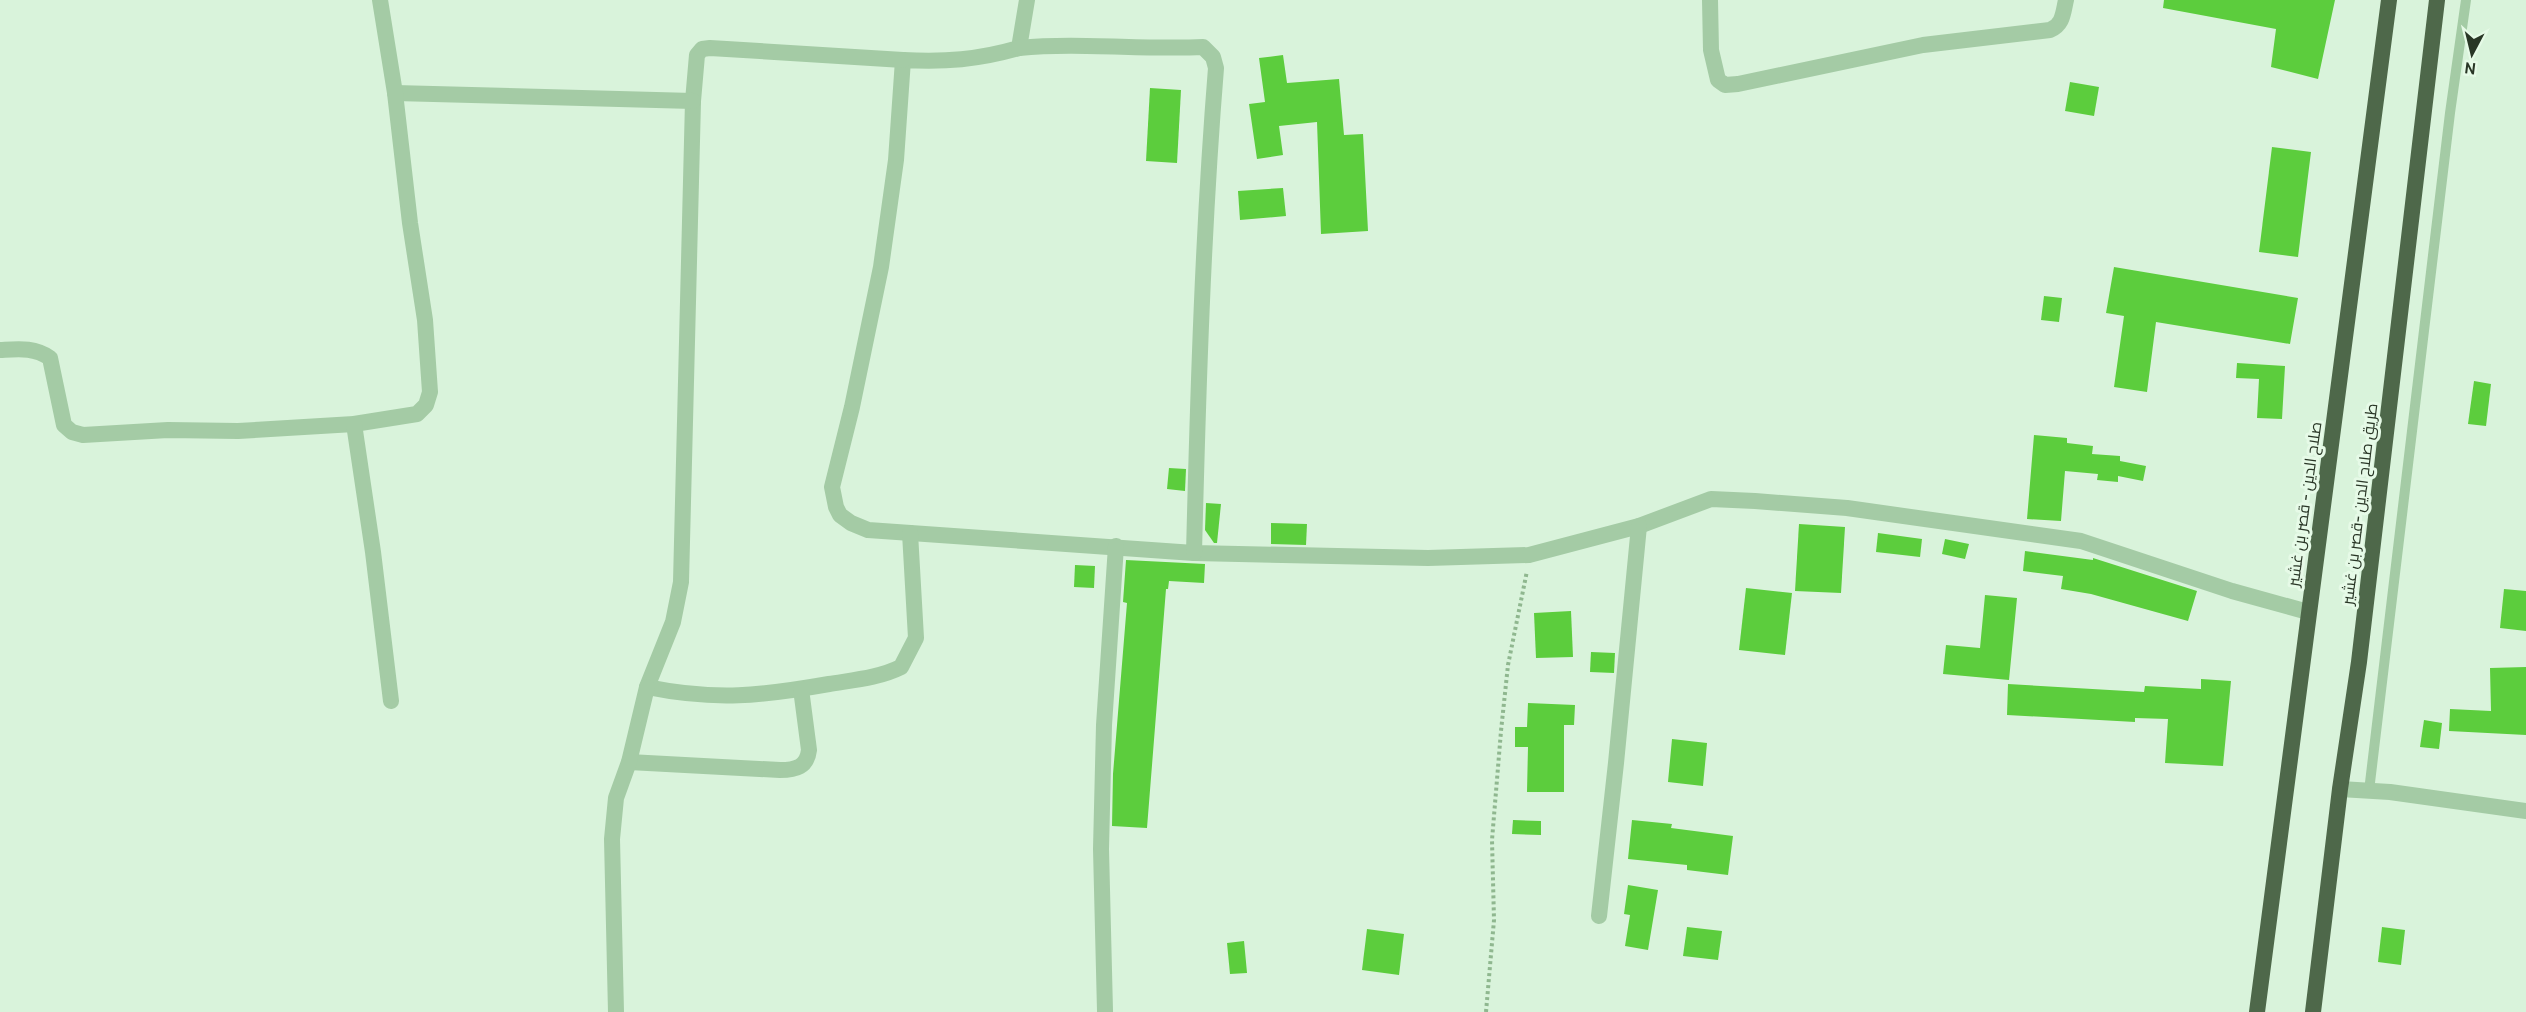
<svg xmlns="http://www.w3.org/2000/svg" width="2526" height="1012" font-family="Cabin,Cairo,sans-serif">
  <style>
    .building { fill: #5ccd3d }
    .lines { fill: none; stroke-linecap: round; stroke-linejoin: round }
    .path { stroke: #8fb78f; stroke-width: 4; stroke-dasharray: 3 3; stroke-linecap: butt }
    .service { stroke: #a4cba5; stroke-width: 10 }
    .minor { stroke: #a4cba5; stroke-width: 16 }
    .trunk { stroke: #4e684a; stroke-width: 16 }
    .labels { text-anchor: middle; stroke-width: 6; stroke-linejoin: round; paint-order: stroke }
    .street-label { font-size: 16px; fill: #293626; stroke: #e6fae7 }
  </style>
  <rect width="100%" height="100%" fill="#d9f3db"/>
  <g class="building">
    <polygon points="2164,0 2335,0 2318,79 2271,67 2276,29 2163,8"/>
    <polygon points="1283,55 1287,83 1339,79 1344,135 1363,134 1368,231 1321,234 1317,122 1279,126 1283,155 1257,159 1249,104 1265,102 1259,58"/>
    <polygon points="2070,82 2099,87 2094,116 2065,111"/>
    <polygon points="1150,88 1181,90 1177,163 1146,161"/>
    <polygon points="2272,147 2311,152 2298,257 2259,252"/>
    <polygon points="1283,188 1286,216 1240,220 1238,191"/>
    <polygon points="2114,267 2298,298 2290,344 2156,322 2147,392 2114,387 2124,316 2106,313"/>
    <polygon points="2044,296 2062,298 2059,322 2041,320"/>
    <polygon points="2237,363 2285,366 2282,419 2257,418 2259,379 2236,378"/>
    <polygon points="2474,381 2491,384 2486,426 2468,424"/>
    <polygon points="2034,435 2067,438 2067,443 2093,446 2092,454 2120,456 2120,461 2146,466 2143,481 2118,476 2118,482 2097,480 2098,474 2065,471 2061,521 2027,519"/>
    <polygon points="1169,468 1186,469 1185,491 1167,489"/>
    <polygon points="1206,503 1221,504 1217,543 1214,543 1205,530"/>
    <polygon points="1271,523 1307,524 1306,545 1271,544"/>
    <polygon points="1799,524 1845,527 1841,593 1795,591"/>
    <polygon points="1878,533 1922,539 1920,557 1876,552"/>
    <polygon points="1945,539 1969,544 1965,559 1942,554"/>
    <polygon points="2025,551 2093,560 2093,558 2197,591 2188,621 2091,594 2061,589 2063,576 2023,571"/>
    <polygon points="1126,560 1205,564 1204,583 1169,581 1168,589 1166,589 1147,828 1112,826 1113,774 1127,603 1123,602"/>
    <polygon points="1075,565 1095,566 1094,588 1074,587"/>
    <polygon points="1746,588 1792,593 1785,655 1739,650"/>
    <polygon points="2504,589 2526,591 2526,631 2500,628"/>
    <polygon points="1985,595 2017,598 2009,680 1943,674 1946,645 1980,648"/>
    <polygon points="1571,611 1573,657 1536,658 1534,613"/>
    <polygon points="1591,652 1615,653 1614,673 1590,672"/>
    <polygon points="2526,667 2526,735 2449,731 2450,709 2491,711 2490,668"/>
    <polygon points="2201,679 2231,681 2223,766 2165,763 2168,719 2135,718 2135,722 2007,715 2008,684 2144,692 2145,686 2201,689"/>
    <polygon points="1528,703 1575,705 1574,725 1564,725 1564,792 1527,792 1528,747 1515,747 1515,727 1527,727"/>
    <polygon points="2424,720 2442,723 2439,749 2420,747"/>
    <polygon points="1672,739 1707,743 1703,786 1668,782"/>
    <polygon points="1513,820 1541,821 1541,835 1512,834"/>
    <polygon points="1632,820 1672,824 1671,828 1733,836 1728,875 1687,870 1687,865 1628,859"/>
    <polygon points="1628,885 1658,890 1648,950 1625,946 1630,915 1624,914"/>
    <polygon points="1687,927 1722,931 1718,960 1683,956"/>
    <polygon points="2382,927 2405,930 2401,965 2378,962"/>
    <polygon points="1367,929 1404,934 1399,975 1362,970"/>
    <polygon points="1244,941 1247,973 1230,974 1227,943"/>
  </g>
  <g class="lines">
    <polyline class="path" points="1486,1012 1494,920 1492,840 1501,731 1508,665 1527,571"/>
    <polyline class="service" points="2369,791 2450,113 2466,0"/>
    <g class="minor">
      <path d="M1027,0L1019,48C978,60 945,62 903,60L896,160L881,267L852,407L832,487L836,507L840,515L851,523L868,530L1194,553L1428,558L1529,555L1639,526L1711,499L1755,501L1847,508L2081,541L2232,591L2308,612"/>
      <path d="M1710,0L1711,50L1718,80L1725,85L1738,84L1923,45L2050,30C2063,25 2063,13 2066,0"/>
      <path d="M1019,48C1080,42 1141,50 1203,47L1213,57L1216,68C1203,229 1198,391 1194,553"/>
      <path d="M903,60L710,48L702,49L697,55L693,101L681,582L673,622L647,687C716,701 761,696 829,684C853,680 879,678 901,667L916,638L910,533"/>
      <polyline points="395,93 693,101"/>
      <path d="M0,350C19,349 34,347 50,358L64,425L72,432L83,435L168,430L238,431L354,424L417,414L426,405L430,392L425,320L410,223L395,93L380,0"/>
      <polyline points="354,424 373,552 391,701"/>
      <path d="M629,762L780,770C796,770 807,767 809,750L801,689"/>
      <polyline points="2340,789 2390,792 2526,811"/>
      <polyline points="1599,916 1616,763 1639,526"/>
      <polyline points="1105,1011 1101,849 1104,725 1116,546"/>
      <polyline points="616,1012 612,839 616,798 629,762 647,687"/>
    </g>
    <g class="trunk">
      <polyline points="2257,1012 2389,0"/>
      <polyline points="2313,1012 2340,789 2359,662 2437,0"/>
    </g>
  </g>
  <g class="labels">
    <g class="street-label">
      <text transform="translate(2304 504) rotate(-82)" y="6">صلاح الدين - قصر بن غشير</text>
      <text transform="translate(2359 504) rotate(-83)" y="6">طريق صلاح الدين -قصر بن غشير</text>
    </g>
  </g>
  <g transform="translate(2472 54) rotate(187)" stroke="#e6fae7" stroke-width="4.5" paint-order="stroke">
  <path d="M0-4.5L10 22L0 15L-10 22Z" fill="#293626"/>
  <text y="-9" font-size="16" font-weight="bold" text-anchor="middle" fill="#293626">N</text>
  </g>
</svg>
